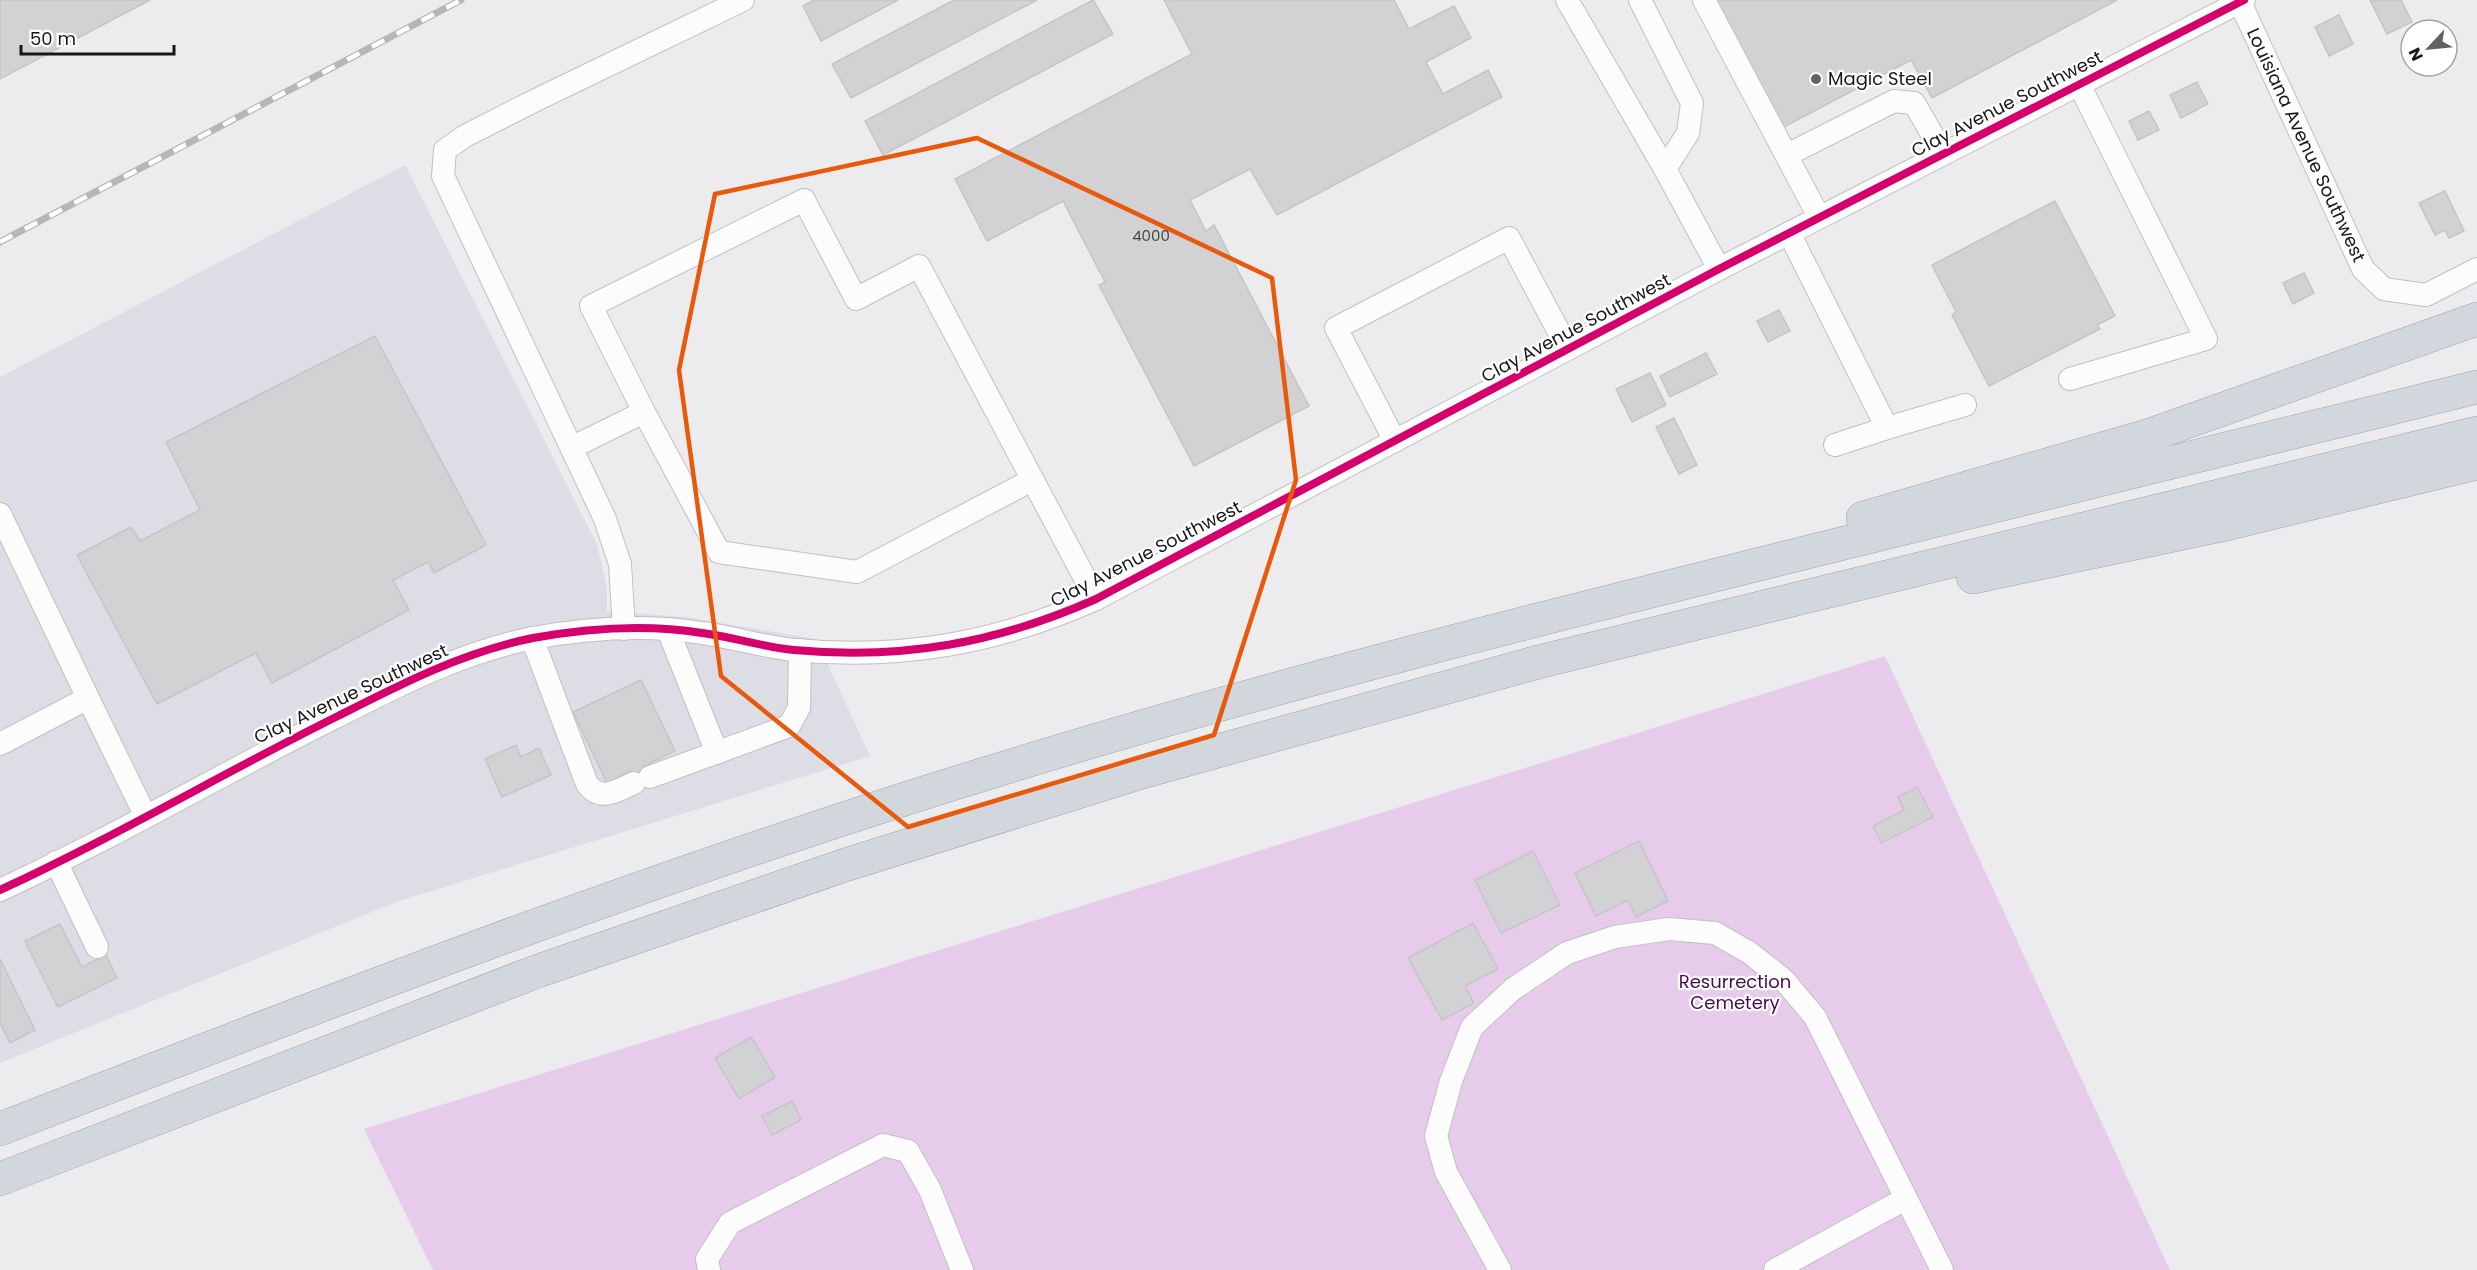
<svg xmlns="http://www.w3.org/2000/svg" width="2477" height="1270" font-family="Poppins,sans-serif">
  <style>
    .built { fill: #dddde5 }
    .green { fill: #e6ccea }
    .building { fill: #d2d1d4; stroke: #c5c4c7; stroke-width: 1.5 }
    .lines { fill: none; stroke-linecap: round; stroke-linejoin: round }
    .minor-casing { stroke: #c0c0c2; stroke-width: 24 }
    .highway-casing { stroke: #9ea3ab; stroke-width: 34 }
    .minor { stroke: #fcfcfd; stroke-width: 22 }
    .highway { stroke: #d2d7dd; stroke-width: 33 }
    .rail-casing { stroke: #b6b6b7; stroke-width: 7 }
    .rail { stroke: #fff; stroke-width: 4.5; stroke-dasharray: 14; stroke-linecap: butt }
    .cycleway-casing { stroke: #fff; stroke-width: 11 }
    .cycleway { stroke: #d6006c; stroke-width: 8 }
    .marked { fill: none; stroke: #e8590c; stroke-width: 4.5; stroke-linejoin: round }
    .poi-dot { fill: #626264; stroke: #fff; stroke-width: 2 }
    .labels { text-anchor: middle; stroke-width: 4.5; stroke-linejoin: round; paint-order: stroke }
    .number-label { font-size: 15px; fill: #464648 }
    .poi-label { font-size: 18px; fill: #181819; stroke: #fff; text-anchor: start }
    .street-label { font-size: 18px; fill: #181819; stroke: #fff }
    .park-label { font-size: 18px; fill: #48094f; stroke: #fff }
  </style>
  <rect width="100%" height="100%" fill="#ececef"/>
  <polygon class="built" points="405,165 597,544 607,588 607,611 686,617 816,639 870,756 399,901 0,1063 0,377"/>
  <polygon class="green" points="1885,656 2170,1270 433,1270 364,1129"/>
  <g class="building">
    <polygon points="0,0 150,0 0,79"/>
    <polygon points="814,0 898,0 821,41 803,6"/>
    <polygon points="954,0 1037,0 851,98 832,64"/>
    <polygon points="1093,0 1113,34 883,155 865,121"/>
    <polygon points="1164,0 1394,0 1409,29 1454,6 1471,38 1426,62 1443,94 1488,70 1502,97 1277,215 1250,169 1190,200 1206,231 1214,225 1309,406 1194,466 1099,285 1105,282 1063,201 987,241 955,179 1192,54"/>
    <polygon points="1714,0 2117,0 1932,98 1911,60 1782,128"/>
    <polygon points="2370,0 2401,0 2412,22 2387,34"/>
    <polygon points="2339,15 2353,44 2329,56 2315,27"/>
    <polygon points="2197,82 2208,104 2181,118 2170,95"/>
    <polygon points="2149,111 2159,130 2138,140 2129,121"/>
    <polygon points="2445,191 2464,231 2449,238 2445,230 2435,235 2419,203"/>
    <polygon points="2055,201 2115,316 2097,325 2100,329 1989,386 1952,315 1956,312 1932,265"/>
    <polygon points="2304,273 2314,293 2293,304 2283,283"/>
    <polygon points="1779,310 1790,331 1768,342 1757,321"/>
    <polygon points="375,336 486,545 434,573 428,562 393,580 409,610 272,683 256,653 157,704 77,555 131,527 140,541 200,510 166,442"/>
    <polygon points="1706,353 1717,374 1670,397 1660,376"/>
    <polygon points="1650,373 1666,405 1632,422 1616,389"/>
    <polygon points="1674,418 1697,465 1679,474 1656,427"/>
    <polygon points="641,680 675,751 644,766 652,781 637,789 629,772 607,783 573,712"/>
    <polygon points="516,745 521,757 539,748 551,775 502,797 485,759"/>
    <polygon points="1917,787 1933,817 1881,843 1873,826 1904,810 1898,797"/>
    <polygon points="1639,841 1668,901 1636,917 1628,900 1596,916 1575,873"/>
    <polygon points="1533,851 1560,905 1501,933 1475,880"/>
    <polygon points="1473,923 1498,969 1465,986 1474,1003 1442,1020 1408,958"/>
    <polygon points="60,924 82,967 106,955 117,978 58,1007 25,941"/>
    <polygon points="0,959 35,1030 10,1043 0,1023"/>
    <polygon points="751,1037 775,1077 739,1099 715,1058"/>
    <polygon points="792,1101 801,1120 772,1135 762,1116"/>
  </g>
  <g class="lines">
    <defs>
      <g id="minor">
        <polyline points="1567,0 1665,169"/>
        <polyline points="1640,0 1692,103 1688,133 1665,169 1719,269"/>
        <polyline points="1704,0 1819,217"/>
        <polyline points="2239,0 2363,269 2384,289 2426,295 2477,269"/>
        <polyline points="1787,155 1894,101 1914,103 1943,153"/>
        <polyline points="1789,233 1887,428 1965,405"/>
        <polyline points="2070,379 2206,339 2079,84"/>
        <polyline points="644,412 591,306 804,200 856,299 919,266 1096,599"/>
        <polyline points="1395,441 1336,328 1509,238 1568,349"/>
        <polyline points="1835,445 1887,428"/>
        <polyline points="573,447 644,412 719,552 857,572 1032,480"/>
        <polyline points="0,514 88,698"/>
        <polyline points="624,629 620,564 605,519 443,176 445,150 465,136 536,100 743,0"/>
        <polyline points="668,630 717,753"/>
        <path d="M532,638L587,784C600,802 617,791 634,783"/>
        <polyline points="0,744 88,698 145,815"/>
        <polyline points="650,777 789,726 799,708 800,650"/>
        <polyline points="56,862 97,947"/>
        <path d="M0,890C115,837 225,772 338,716C401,684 463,652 533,638C588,628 647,624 702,633C733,637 763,647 794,650C903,660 997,643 1096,599L1719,269L2244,0"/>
        <polyline points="709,1270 707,1259 730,1223 883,1145 908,1151 930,1190 962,1270"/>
        <polyline points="1500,1270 1446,1172 1436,1136 1451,1081 1472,1027 1513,989 1567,953 1615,937 1669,929 1715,933 1750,953 1784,980 1815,1017 1942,1270"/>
        <polyline points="1775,1270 1905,1199"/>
      </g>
      <g id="highway">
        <polyline points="1863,518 2150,435 2477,319"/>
        <polyline points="1973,577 2226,524 2477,463"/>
        <path d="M0,1129C327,1002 655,875 991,772C1265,687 1542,618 1820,549C2039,495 2258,441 2477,387"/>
        <polyline points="0,1179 538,971 845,865 1142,772 1538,662 2477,433"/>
      </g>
    </defs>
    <use href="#minor" class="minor-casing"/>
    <use href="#highway" class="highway-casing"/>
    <use href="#minor" class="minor"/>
    <use href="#highway" class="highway"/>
    <defs>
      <polyline id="rail" points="0,242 461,0"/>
    </defs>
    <use href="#rail" class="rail-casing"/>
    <use href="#rail" class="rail"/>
    <defs>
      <path id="cycleway" d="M0,890C115,837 225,772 338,716C401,684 463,652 533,638C588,628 647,624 702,633C733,637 763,647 794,650C903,660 997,643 1096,599L1719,269L2244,0"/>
    </defs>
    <use href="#cycleway" class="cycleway-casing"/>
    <use href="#cycleway" class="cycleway"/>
  </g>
  <path class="marked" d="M977,138L1272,278L1296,480L1214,735L908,827L721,676L679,370L715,194Z"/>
  <circle class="poi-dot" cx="1816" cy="79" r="6"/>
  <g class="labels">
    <g class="number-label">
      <text x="1151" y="241">4000</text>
    </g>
    <g class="poi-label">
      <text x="1828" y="85">Magic Steel</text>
    </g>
    <g class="street-label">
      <text transform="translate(2007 104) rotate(-27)" y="6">Clay Avenue Southwest</text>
      <text transform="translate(2306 145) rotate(65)" y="6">Louisiana Avenue Southwest</text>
      <text transform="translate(1576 328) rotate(-28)" y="6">Clay Avenue Southwest</text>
      <text transform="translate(1146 554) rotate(-27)" y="6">Clay Avenue Southwest</text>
      <text transform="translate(351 694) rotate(-25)" y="6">Clay Avenue Southwest</text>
    </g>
    <g class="park-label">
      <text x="1735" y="988">Resurrection<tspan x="1735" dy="21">Cemetery</tspan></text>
    </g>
  </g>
  <g transform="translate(2429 48) rotate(244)"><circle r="28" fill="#ffffff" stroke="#a3a3a3" stroke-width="1.5"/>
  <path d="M0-4.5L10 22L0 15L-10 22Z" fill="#626264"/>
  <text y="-9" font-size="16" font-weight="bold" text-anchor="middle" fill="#181819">N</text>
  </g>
  <path d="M21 45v9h153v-9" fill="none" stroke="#181819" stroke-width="3"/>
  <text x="30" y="45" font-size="18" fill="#181819" stroke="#ffffff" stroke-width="4.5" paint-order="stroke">50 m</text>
</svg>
